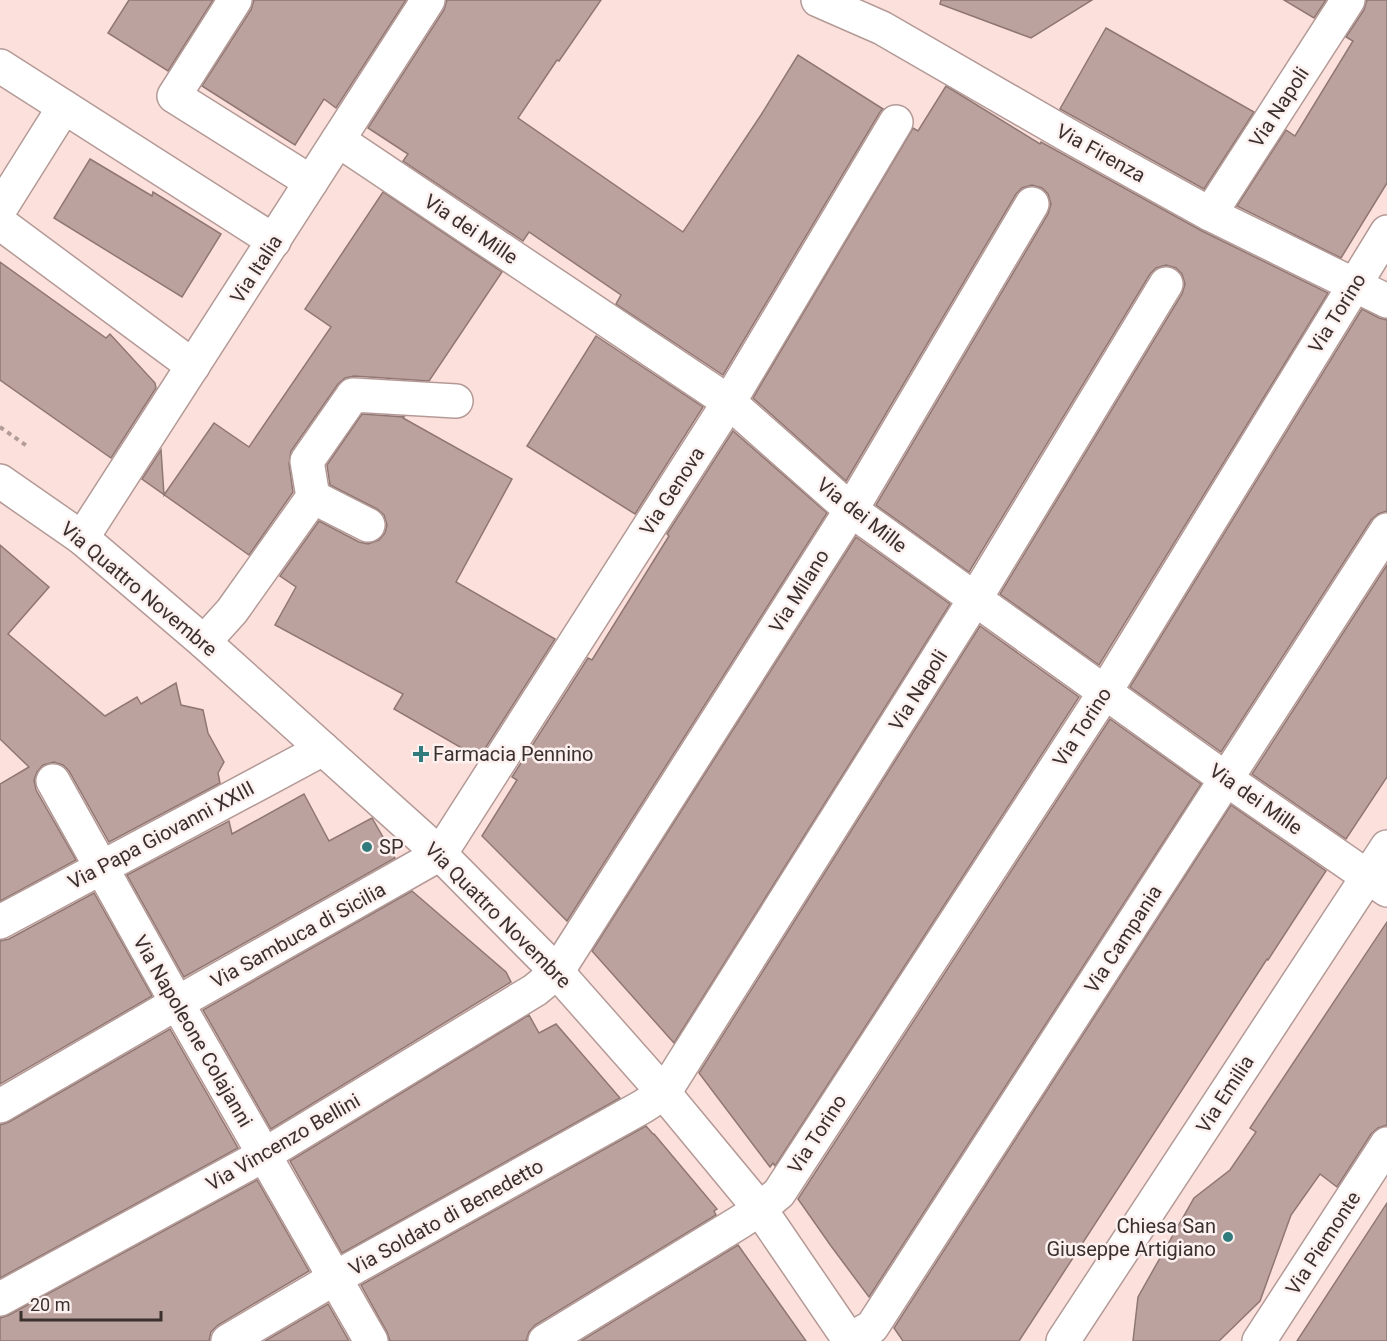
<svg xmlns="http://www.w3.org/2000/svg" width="1387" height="1341" font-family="Roboto,sans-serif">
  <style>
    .building { fill: #bca29e; stroke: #8f7773; stroke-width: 1.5 }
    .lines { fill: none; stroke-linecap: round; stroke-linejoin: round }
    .minor-casing { stroke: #b49a97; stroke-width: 36 }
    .path { stroke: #b29c99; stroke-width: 4; stroke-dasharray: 4.5 4.5; stroke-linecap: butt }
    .minor { stroke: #fff; stroke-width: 33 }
    .poi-dot { fill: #327b7d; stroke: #fdf1f0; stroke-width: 2 }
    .labels { text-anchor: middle; stroke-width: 5; stroke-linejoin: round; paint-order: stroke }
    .street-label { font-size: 20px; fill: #3a302e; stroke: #fdf1f0 }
    .poi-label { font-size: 20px; fill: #3a302e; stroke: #fdf1f0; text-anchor: start }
  </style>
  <rect width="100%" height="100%" fill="#fce0dc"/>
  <g class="building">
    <polygon points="129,0 213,0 168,71 108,33"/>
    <polygon points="254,0 406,0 336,108 324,99 295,145 202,86 251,10"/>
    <polygon points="447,0 601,0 559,61 557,60 518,118 683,232 761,115 798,55 883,109 880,112 723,375 616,304 621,295 529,232 523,241 403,161 408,154 368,128 444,10"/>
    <polygon points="941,0 1092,0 1031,38 940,4"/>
    <polygon points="1284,0 1326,0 1314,18"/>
    <polygon points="1367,0 1387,0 1387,183 1341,258 1237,206 1286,130 1295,136 1353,41 1346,37 1364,10"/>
    <polygon points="1106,28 1254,112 1204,189 1060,109"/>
    <polygon points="946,86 1040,144 1041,142 1202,231 1328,293 1099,665 1000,594 1182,294 1185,284 1182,274 1176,268 1166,265 1156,268 1150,274 969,572 876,505 1048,214 1051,204 1048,194 1042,188 1032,185 1022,188 1016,194 846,481 753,398 913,128 918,131"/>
    <polygon points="90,159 152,196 153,192 221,234 182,297 54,218"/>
    <polygon points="383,192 502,272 429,381 354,376 345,378 338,384 291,451 289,464 293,492 249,555 142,479 161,450 164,495 214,423 249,447 331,327 305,309"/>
    <polygon points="0,262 106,338 110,334 155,383 156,388 111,458 0,380"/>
    <polygon points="1362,309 1379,318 1387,320 1387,511 1378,514 1371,520 1221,752 1130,687"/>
    <polygon points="596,336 703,407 635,514 527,446"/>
    <polygon points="362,414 404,417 403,418 512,479 456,582 555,639 479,758 394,709 403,694 275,625 296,587 280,576 319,521 359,542 368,544 379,540 385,533 387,525 384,515 377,509 330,485 327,465"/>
    <polygon points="733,431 827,513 567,921 482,836 517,780 512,777 588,658 592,660 669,536 667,534"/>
    <polygon points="856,537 950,604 674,1043 592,951"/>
    <polygon points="0,545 49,587 8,634 105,716 137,697 141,704 176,683 181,705 203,710 208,733 224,762 218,773 220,783 109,842 69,771 63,765 54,762 43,765 37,772 34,780 36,790 76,860 0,901 0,784 29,767 0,739"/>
    <polygon points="1387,565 1387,777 1346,839 1252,774"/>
    <polygon points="980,626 1079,697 775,1166 773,1163 770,1167 699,1073"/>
    <polygon points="1110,719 1201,784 869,1297 831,1246 798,1199"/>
    <polygon points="304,794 329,841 372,818 395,858 184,977 127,875 229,821 232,834"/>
    <polygon points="1231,805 1326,871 1316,886 1268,960 1267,959 1019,1341 903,1341 894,1328"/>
    <polygon points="412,891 506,972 511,982 271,1129 203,1010"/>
    <polygon points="94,893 152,996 0,1084 0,941 9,939"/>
    <polygon points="1387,922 1387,1125 1378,1128 1371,1134 1337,1187 1320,1174 1291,1215 1260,1301 1219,1341 1133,1341 1138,1297 1194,1198 1230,1170 1256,1132 1250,1128"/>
    <polygon points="529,1015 539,1033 556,1024 620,1098 342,1253 290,1161"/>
    <polygon points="170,1029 238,1148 0,1278 0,1125 9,1122"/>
    <polygon points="646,1126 653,1134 654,1134 717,1209 714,1211 716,1215 535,1325 529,1332 526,1341 390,1341 387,1332 361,1285"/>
    <polygon points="257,1180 309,1271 218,1325 211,1332 209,1341 0,1341 0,1318 9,1315"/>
    <polygon points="1387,1203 1387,1341 1297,1341"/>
    <polygon points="738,1245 806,1341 581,1341"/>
    <polygon points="328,1304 349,1341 265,1341"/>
  </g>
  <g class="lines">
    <defs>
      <g id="minor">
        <polyline points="235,0 174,96 311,182"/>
        <polyline points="818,0 882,28 1071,137 1210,214 1387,301"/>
        <polyline points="0,66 274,241"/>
        <polyline points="338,140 729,402 851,510 1226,779 1387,890"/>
        <polyline points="0,209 64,107"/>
        <polyline points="1210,214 1348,0"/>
        <polyline points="0,223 193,366"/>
        <polyline points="0,481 82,538 204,642 440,854 557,972 664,1093 760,1209 850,1341"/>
        <polyline points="313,497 368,525"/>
        <polyline points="82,538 428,0"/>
        <polyline points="204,642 232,611 313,497 307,461 353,395 456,401"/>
        <polyline points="53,781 177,1003 371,1341"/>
        <polyline points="0,922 323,749"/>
        <polyline points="0,1106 177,1003 440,854 729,402 896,122"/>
        <polyline points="0,1299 264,1155 535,990 557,972 851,510 1032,204"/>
        <polyline points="228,1341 335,1278 642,1107 664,1093 975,599 1166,284"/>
        <polyline points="545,1341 740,1222 760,1209 779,1193 1105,692 1387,232"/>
        <polyline points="847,1341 872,1327 1387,530"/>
        <polyline points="1063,1341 1387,847"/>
        <polyline points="1259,1341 1387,1144"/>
      </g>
    </defs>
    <use href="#minor" class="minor-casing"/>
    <polyline class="path" points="0,427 27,446"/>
    <use href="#minor" class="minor"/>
  </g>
  <g class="poi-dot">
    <path d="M418 745h6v6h6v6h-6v6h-6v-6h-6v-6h6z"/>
    <circle cx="367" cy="847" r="6"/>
    <circle cx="1228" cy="1237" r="6"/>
  </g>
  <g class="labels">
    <g class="street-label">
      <text transform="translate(1279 107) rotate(-57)" y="7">Via Napoli</text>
      <text transform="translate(1101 153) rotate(29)" y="7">Via Firenza</text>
      <text transform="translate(471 229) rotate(34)" y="7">Via dei Mille</text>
      <text transform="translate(256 269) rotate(-57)" y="7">Via Italia</text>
      <text transform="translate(1337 313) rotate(-58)" y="7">Via Torino</text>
      <text transform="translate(672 491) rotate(-57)" y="7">Via Genova</text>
      <text transform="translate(862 515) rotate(38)" y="7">Via dei Mille</text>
      <text transform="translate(139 589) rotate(40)" y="7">Via Quattro Novembre</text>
      <text transform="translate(799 591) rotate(-58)" y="7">Via Milano</text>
      <text transform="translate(918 690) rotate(-58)" y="7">Via Napoli</text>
      <text transform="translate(1082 727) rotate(-57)" y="7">Via Torino</text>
      <text transform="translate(1256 799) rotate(35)" y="7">Via dei Mille</text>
      <text transform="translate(161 835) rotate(-28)" y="7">Via Papa Giovanni XXIII</text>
      <text transform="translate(498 915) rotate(45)" y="7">Via Quattro Novembre</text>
      <text transform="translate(298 935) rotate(-29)" y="7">Via Sambuca di Sicilia</text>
      <text transform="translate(1123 939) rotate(-57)" y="7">Via Campania</text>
      <text transform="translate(193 1031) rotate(60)" y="7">Via Napoleone Colajanni</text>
      <text transform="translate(1225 1094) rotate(-57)" y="7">Via Emilia</text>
      <text transform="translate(817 1134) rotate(-57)" y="7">Via Torino</text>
      <text transform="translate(283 1142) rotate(-30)" y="7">Via Vincenzo Bellini</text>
      <text transform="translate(446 1217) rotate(-29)" y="7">Via Soldato di Benedetto</text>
      <text transform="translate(1323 1243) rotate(-57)" y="7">Via Piemonte</text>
    </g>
    <g class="poi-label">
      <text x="433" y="761">Farmacia Pennino</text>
      <text x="379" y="854">SP</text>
      <text x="1216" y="1233" text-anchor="end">Chiesa San<tspan x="1216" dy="23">Giuseppe Artigiano</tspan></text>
    </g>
  </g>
  <path d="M21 1311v9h140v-9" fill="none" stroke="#3a302e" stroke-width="3"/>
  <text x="30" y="1311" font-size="18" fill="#3a302e" stroke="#fdf1f0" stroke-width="4.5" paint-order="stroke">20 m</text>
</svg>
